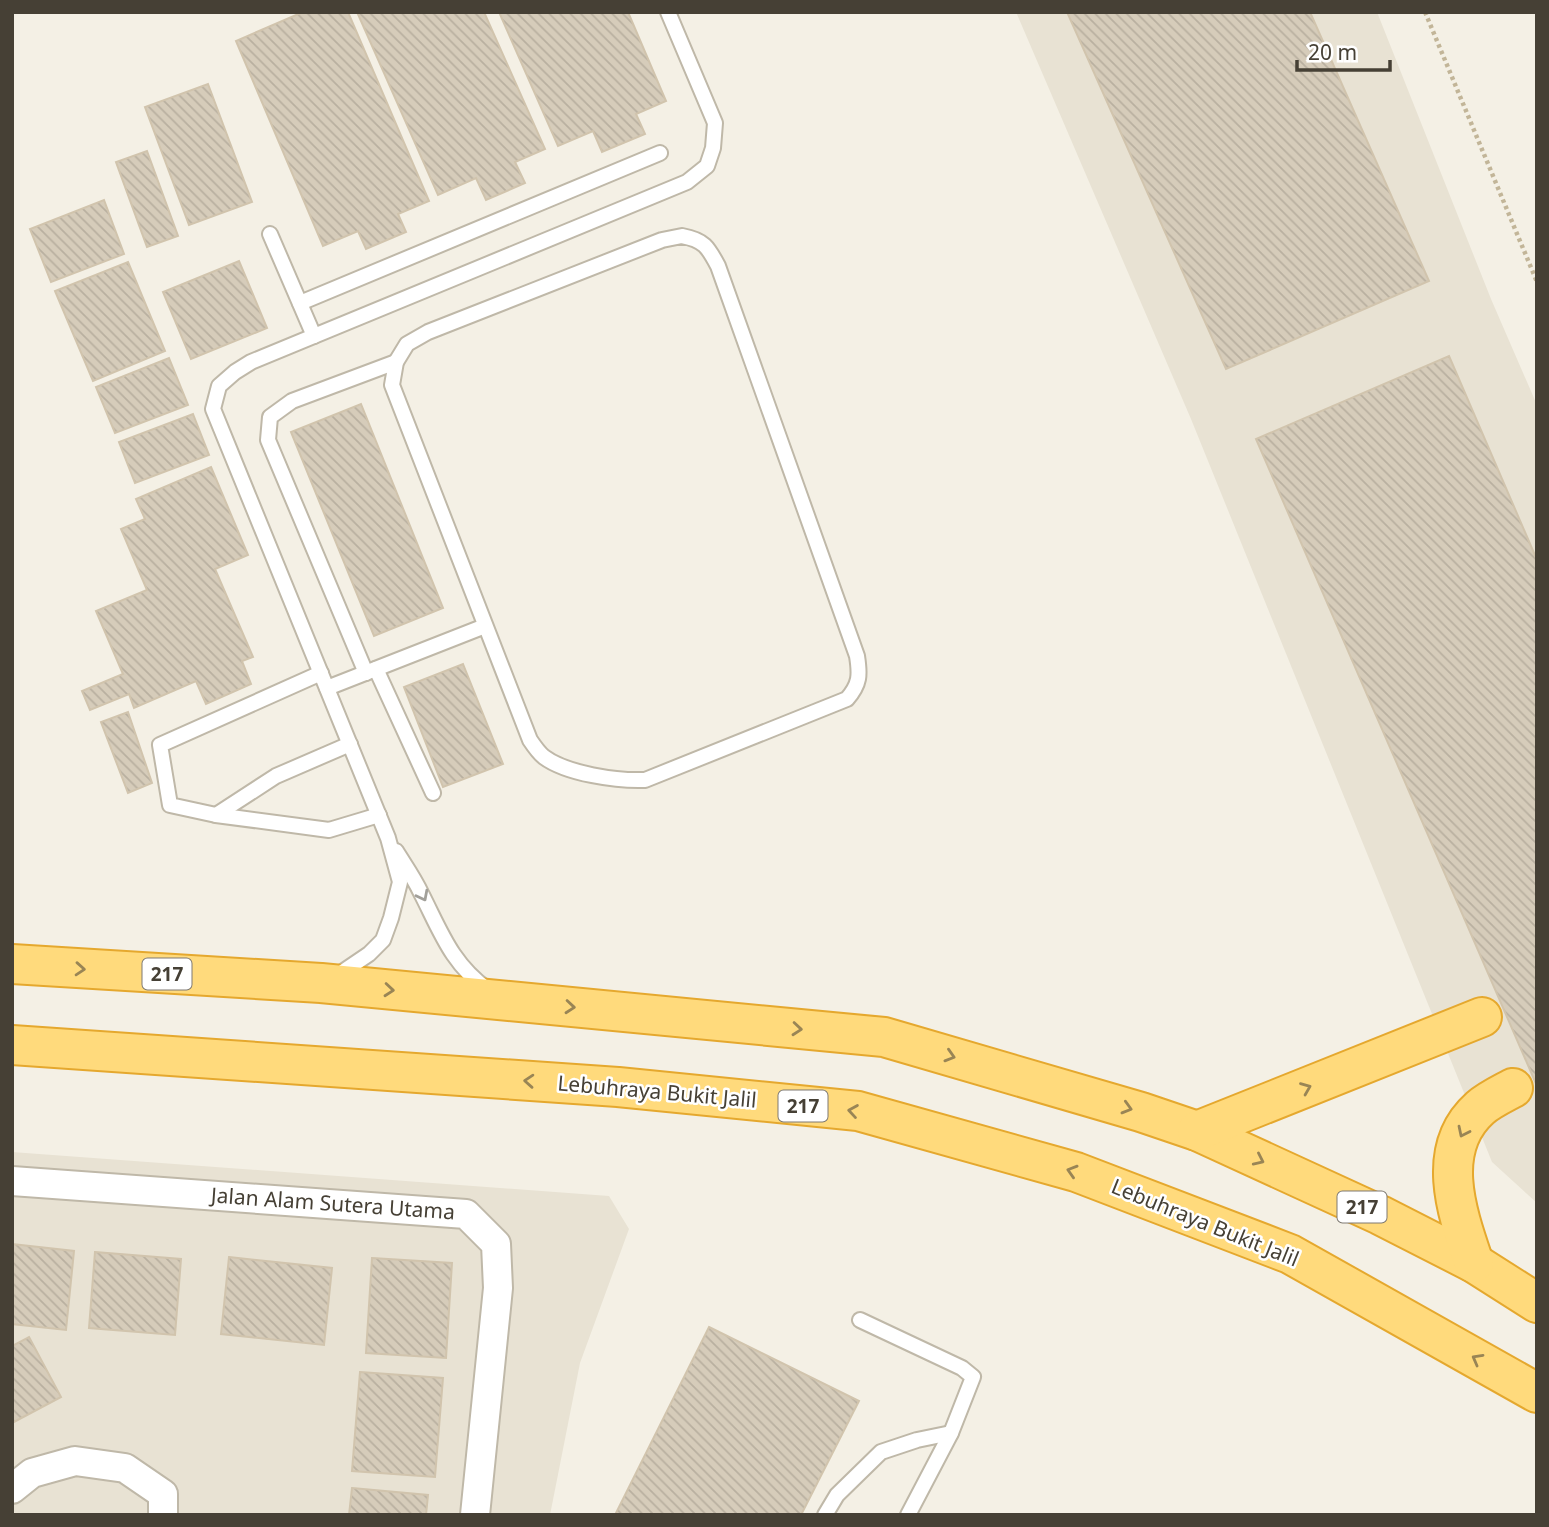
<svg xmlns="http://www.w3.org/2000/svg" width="1549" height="1527" font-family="'Noto Sans',sans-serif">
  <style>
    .residential { fill: #e8e2d3 }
    .building { fill: url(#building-back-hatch); stroke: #d1c4ad; stroke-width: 2 }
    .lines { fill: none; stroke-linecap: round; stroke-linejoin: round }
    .service-casing { stroke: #bfb8a8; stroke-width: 18 }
    .minor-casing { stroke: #bfb8a8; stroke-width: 32 }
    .trunk-casing { stroke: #e5a82e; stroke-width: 42 }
    .path { stroke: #c2b598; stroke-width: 4.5; stroke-dasharray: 3.5 3.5; stroke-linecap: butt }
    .service { stroke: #fff; stroke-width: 14 }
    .minor { stroke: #fff; stroke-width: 28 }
    .trunk { stroke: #ffda7c; stroke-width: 38 }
    .oneway { stroke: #a2a09a }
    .oneway2 { stroke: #998555 }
    .labels { text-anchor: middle; stroke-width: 5; stroke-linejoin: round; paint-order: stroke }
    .shield { fill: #fff; stroke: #7e7972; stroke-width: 2 }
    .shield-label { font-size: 19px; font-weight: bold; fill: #464035 }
    .street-label { font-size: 21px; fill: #464035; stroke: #fff }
  </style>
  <defs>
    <pattern id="building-back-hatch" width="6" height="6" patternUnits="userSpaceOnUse" patternTransform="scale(1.75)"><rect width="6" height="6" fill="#d6ccba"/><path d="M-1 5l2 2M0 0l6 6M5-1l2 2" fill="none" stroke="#b9b0a0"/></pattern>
  </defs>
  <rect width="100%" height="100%" fill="#f4f0e5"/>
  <g class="residential">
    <polygon points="1016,12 1377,12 1491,299 1537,405 1537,1203 1492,1162 1191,419"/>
    <polygon points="12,1152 609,1196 629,1229 580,1363 550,1515 12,1515"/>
  </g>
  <g class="building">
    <polygon points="303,12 348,12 429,201 398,214 406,232 366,249 358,231 323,246 236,41"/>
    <polygon points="357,12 484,12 545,149 515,162 525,183 486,200 476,178 438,195"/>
    <polygon points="499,12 628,12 666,101 636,114 645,134 602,152 593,131 558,146"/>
    <polygon points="1067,12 1310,12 1429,281 1226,369"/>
    <polygon points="208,84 252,202 189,225 145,107"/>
    <polygon points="147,151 178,236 147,247 116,162"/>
    <polygon points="104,200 124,254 51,282 30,229"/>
    <polygon points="239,261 267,328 191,359 163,292"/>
    <polygon points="128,262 165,351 93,381 55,291"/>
    <polygon points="1449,356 1537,560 1537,1086 1256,439"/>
    <polygon points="169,358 188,405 115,433 96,387"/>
    <polygon points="361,404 443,608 374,636 291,432"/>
    <polygon points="193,414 209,455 135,483 119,442"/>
    <polygon points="211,467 248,555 215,569 253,657 242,661 251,684 206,704 196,681 134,708 129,694 90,710 82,691 123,674 96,611 147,590 121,529 145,519 136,499"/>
    <polygon points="463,664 503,764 443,787 404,687"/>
    <polygon points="128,712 152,783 128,793 101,722"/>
    <polygon points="12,1244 74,1251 66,1330 12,1324"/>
    <polygon points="95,1252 181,1259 175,1335 89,1328"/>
    <polygon points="229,1257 332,1268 324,1345 221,1334"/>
    <polygon points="372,1258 452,1263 446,1358 366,1353"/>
    <polygon points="709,1327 859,1401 801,1515 615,1515"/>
    <polygon points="29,1337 61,1397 12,1423 12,1346"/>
    <polygon points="360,1372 443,1378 435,1477 352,1471"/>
    <polygon points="352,1488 428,1495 426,1515 349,1515"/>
  </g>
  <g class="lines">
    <defs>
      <g id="service">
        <polyline points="270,234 314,336"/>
        <path d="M682,236C704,240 708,247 718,266L857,656C860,675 860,684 847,699L645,780C617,781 567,774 544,757C539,753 534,746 530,740L392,385L396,362L407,344L428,332L662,240Z"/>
        <polyline points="300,303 660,153"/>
        <polyline points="376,669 433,793"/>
        <polyline points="321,673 160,745 170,805 216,815 329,830 379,815"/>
        <polyline points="366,673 268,440 270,417 292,401 396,362"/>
        <polyline points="327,688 485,626"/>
        <polyline points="216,815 276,776 350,744"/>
        <path d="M396,851C404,864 414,878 421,893C441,932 451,963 488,990"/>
        <polyline points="338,975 369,954 383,940 391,918 400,882 388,838 213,409 219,386 235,372 251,362 687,182 707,166 713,148 715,123 668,12"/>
        <polyline points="860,1320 962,1368 973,1377 951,1433 908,1515"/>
        <polyline points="825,1515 837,1495 881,1452 917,1440 951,1433"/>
      </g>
      <g id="minor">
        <polyline points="12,1181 466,1214 496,1244 498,1288 475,1515"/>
        <polyline points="12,1489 32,1473 75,1461 125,1468 163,1494 163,1515"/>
      </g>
      <g id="trunk">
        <polyline points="12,964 321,983 884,1037 1141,1112 1197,1131 1380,1215 1474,1263 1537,1303"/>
        <polyline points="12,1045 618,1087 858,1111 1076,1172 1290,1254 1537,1393"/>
        <polyline points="1197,1131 1482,1017"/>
        <path d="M1474,1263C1457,1213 1434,1149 1480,1108C1489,1100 1502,1094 1513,1088"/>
      </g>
    </defs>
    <use href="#service" class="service-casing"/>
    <use href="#minor" class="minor-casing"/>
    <use href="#trunk" class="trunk-casing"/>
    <polyline class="path" points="1425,12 1537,282"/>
    <use href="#service" class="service"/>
    <use href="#minor" class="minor"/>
    <use href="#trunk" class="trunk"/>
  </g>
  <defs><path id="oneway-chevron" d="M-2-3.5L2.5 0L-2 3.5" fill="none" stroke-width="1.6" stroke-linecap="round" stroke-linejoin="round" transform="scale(1.75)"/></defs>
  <use class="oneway" href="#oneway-chevron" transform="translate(423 896) rotate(63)"/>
  <g class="oneway2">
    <use href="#oneway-chevron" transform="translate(80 969) rotate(4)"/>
    <use href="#oneway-chevron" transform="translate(389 990) rotate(5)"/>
    <use href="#oneway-chevron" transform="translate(570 1007) rotate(5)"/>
    <use href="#oneway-chevron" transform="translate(797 1029) rotate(5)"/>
    <use href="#oneway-chevron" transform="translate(950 1056) rotate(17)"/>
    <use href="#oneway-chevron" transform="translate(529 1081) rotate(-176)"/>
    <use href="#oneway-chevron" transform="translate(1306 1088) rotate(-22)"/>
    <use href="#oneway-chevron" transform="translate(1127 1108) rotate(16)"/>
    <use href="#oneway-chevron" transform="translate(853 1111) rotate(-171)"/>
    <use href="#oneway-chevron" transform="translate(1463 1132) rotate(116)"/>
    <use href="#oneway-chevron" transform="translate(1259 1160) rotate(25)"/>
    <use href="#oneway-chevron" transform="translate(1072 1171) rotate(-163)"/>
    <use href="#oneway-chevron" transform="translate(1477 1359) rotate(-151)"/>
  </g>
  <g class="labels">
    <g class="shield">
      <rect x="142.5" y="958.5" width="49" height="31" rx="5"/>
      <rect x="778.5" y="1090.5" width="49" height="31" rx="5"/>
      <rect x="1337.5" y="1191.5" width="49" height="31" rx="5"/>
    </g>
    <g class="shield-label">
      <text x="167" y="981">217</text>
      <text x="803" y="1113">217</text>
      <text x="1362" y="1214">217</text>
    </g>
    <g class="street-label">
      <text transform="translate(657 1092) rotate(5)" y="7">Lebuhraya Bukit Jalil</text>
      <text transform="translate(333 1204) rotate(4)" y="7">Jalan Alam Sutera Utama</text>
      <text transform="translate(1205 1223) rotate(22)" y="7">Lebuhraya Bukit Jalil</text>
    </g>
  </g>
  <rect width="1549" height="1527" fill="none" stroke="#464035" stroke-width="28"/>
  <path d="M1297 60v10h93v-10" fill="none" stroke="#464035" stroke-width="3.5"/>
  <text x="1308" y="60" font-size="21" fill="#464035" stroke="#ffffff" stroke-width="5" paint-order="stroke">20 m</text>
</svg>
